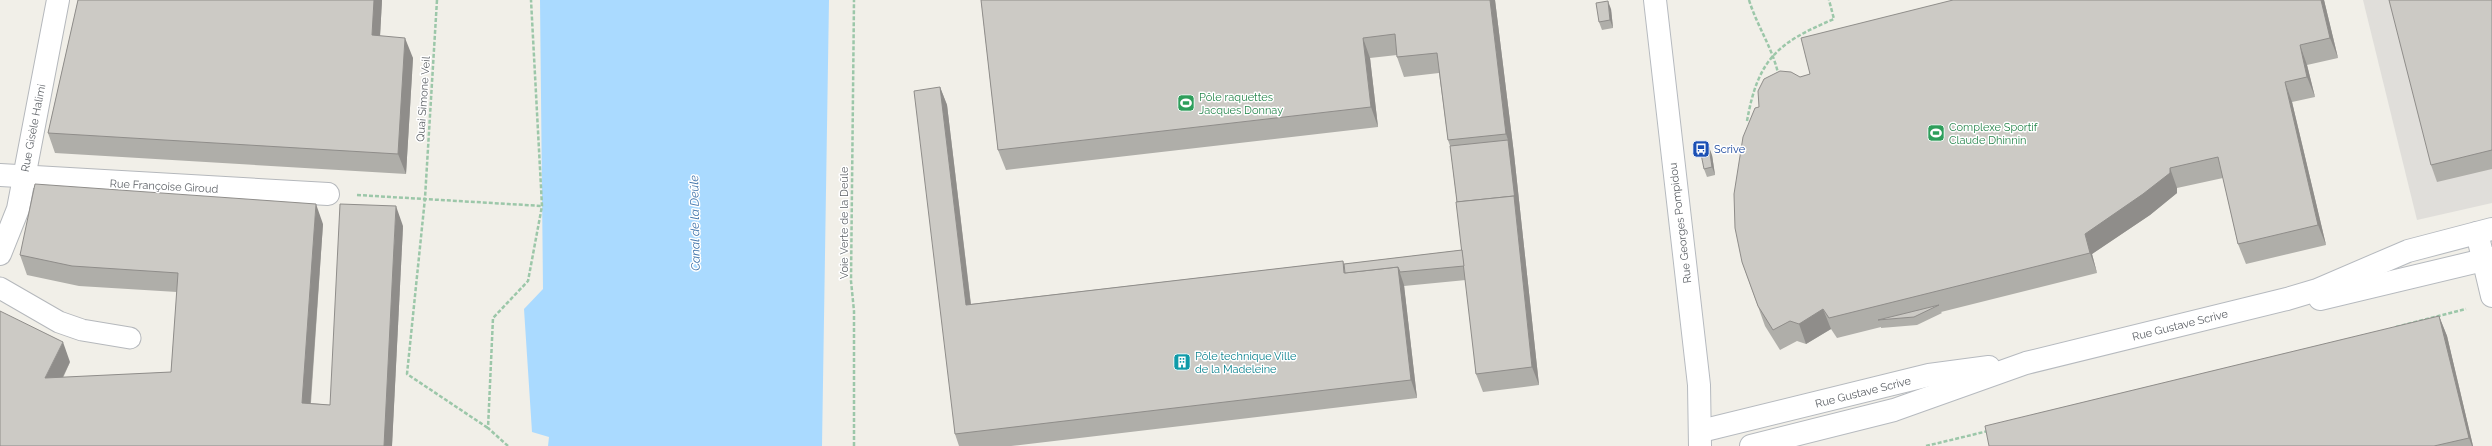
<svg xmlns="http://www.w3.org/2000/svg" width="2492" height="446" font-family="Raleway,sans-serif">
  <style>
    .industrial { fill: #e0deda }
    .water { fill: #aadaff }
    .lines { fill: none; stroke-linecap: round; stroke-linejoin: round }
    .lane-casing { stroke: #b5b8bc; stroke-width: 23 }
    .street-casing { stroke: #b5b8bc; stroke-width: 24 }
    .secondary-casing { stroke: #b6babf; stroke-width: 24 }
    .path { stroke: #9cc7a9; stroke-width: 2.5; stroke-dasharray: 4 2; stroke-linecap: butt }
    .lane { stroke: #fff; stroke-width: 21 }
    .street { stroke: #fff; stroke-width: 22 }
    .secondary { stroke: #fff; stroke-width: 22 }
    .wall { fill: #afaea9 }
    .shaded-wall { fill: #8f8d8a }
    .building { fill: #cccac5; stroke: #8f8d8a }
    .labels { text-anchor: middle; stroke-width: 3; stroke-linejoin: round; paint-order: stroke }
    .leisure-label { font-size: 11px; fill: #27864d; stroke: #fff; text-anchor: start }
    .street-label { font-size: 11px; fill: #5f6368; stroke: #fff }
    .transit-label { font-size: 11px; fill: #164399; stroke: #fff; text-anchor: start }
    .culture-label { font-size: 11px; fill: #0d838f; stroke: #fff; text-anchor: start }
    .water-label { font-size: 12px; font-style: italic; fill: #4174aa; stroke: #fff }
  </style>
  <rect width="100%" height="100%" fill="#f1efe8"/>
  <polygon class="industrial" points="2363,0 2492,0 2492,203 2417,220"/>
  <polygon class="water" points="540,0 829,0 822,446 548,446 549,437 532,432 524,309 543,289"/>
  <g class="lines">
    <defs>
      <polyline id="lane" points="0,288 59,322 82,330 130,338"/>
      <g id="street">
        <polyline points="0,175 328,194"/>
        <polyline points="2477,233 2492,296"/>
        <polyline points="0,254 18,209 58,0"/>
      </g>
      <g id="secondary">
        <polyline points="1655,0 1699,385 1700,446"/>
        <polyline points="2320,299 2492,258"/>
        <polyline points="1701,431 1929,375 1989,367"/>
        <polyline points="1751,446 1894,410 2026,363 2287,299 2317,290 2408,251 2492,229"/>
      </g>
    </defs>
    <use href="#lane" class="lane-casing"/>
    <use href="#street" class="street-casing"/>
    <use href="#secondary" class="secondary-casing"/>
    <g class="path">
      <polyline points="437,0 425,198 407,374 488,428"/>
      <path d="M1749,0C1757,26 1772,47 1778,73"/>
      <path d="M1747,121C1758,59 1777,43 1834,19L1829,0"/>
      <polyline points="357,195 542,206"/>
      <polyline points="2396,327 2466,309"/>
      <polyline points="508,446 488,428 493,318 528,281 542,206 531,0"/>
      <polyline points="854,446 854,311 851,281 854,0"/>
      <polyline points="1926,446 1988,431"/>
    </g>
    <use href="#lane" class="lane"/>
    <use href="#street" class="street"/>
    <use href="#secondary" class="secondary"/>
  </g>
  <g class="wall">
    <polygon points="78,0 382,0 380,36 413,58 406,174 55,153 48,133"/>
    <polygon points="981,0 1495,0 1514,154 1539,385 1483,392 1476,374 1466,280 1404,286 1417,398 1011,446 959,446 955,434 940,87 947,105 971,304 1343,261 1344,264 1462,250 1457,202 1450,146 1448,140 1439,73 1404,77 1397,57 1397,55 1370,58 1378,127 1006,170 998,150"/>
    <polygon points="1953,0 2324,0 2338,58 2307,65 2315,97 2292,102 2326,245 2246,264 2238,244 2223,178 2177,188 2177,193 2150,215 2092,254 2097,273 1941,312 1942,313 1917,325 1881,328 1881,327 1837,338 1831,329 1806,344 1797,341 1780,350 1765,326 1742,262 1759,107 1800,77 1810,74"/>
    <polygon points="2492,0 2492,169 2437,182 2431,165"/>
    <polygon points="1611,9 1613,28 1602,30 1599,22"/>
    <polygon points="1712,155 1715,175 1707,177 1704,169"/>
    <polygon points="323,224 311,403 330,405 403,226 392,446 0,446 70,362 63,378 171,372 177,292 79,286 27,275 20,255"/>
    <polygon points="2439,316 2447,336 2473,446 1989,446"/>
  </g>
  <g class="shaded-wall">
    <polygon points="374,0 382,0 379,55 372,35"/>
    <polygon points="1490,0 1495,0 1514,154 1539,385 1532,367 1514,196 1508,140 1506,134"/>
    <polygon points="2321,0 2324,0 2338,58 2330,38"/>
    <polygon points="1608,1 1611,9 1613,28 1610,20"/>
    <polygon points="405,38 413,58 406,174 398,154"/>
    <polygon points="1363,38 1370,58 1378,127 1371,107"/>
    <polygon points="2300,45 2307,65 2315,97 2307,77"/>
    <polygon points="2285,82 2292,102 2326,245 2318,225"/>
    <polygon points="940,87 947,105 973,323 966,305"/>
    <polygon points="1709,147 1712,155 1715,175 1712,167"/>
    <polygon points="2170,168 2177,188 2177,193 2150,215 2092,254 2097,273 2090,253 2085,234"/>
    <polygon points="316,204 323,224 309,423 302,403"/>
    <polygon points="396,206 403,226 392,446 384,446"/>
    <polygon points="1398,267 1404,285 1417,398 1411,380"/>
    <polygon points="1823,309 1831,329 1806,344 1799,324"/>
    <polygon points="2439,316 2447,336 2473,446 2472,446 2469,438"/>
    <polygon points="63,342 70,362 52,399 45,378"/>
  </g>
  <g class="building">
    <polygon points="78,0 374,0 372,35 405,38 398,154 48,133"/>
    <polygon points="981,0 1490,0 1506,134 1448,140 1437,53 1397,57 1395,34 1363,38 1371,107 998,150"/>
    <polygon points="1953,0 2321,0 2330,38 2300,45 2307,77 2285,82 2318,225 2238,244 2218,157 2170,168 2170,173 2143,194 2085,234 2090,253 1829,318 1823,309 1799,324 1790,321 1773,330 1758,306 1742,262 1735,228 1734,194 1743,137 1755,108 1759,107 1758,91 1764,79 1780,71 1791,72 1800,77 1810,74 1801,38"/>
    <polygon points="2389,0 2492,0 2492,150 2431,165"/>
    <polygon points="1608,1 1610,20 1599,22 1596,3"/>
    <polygon points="940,87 966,305 1343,261 1344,273 1398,267 1411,380 955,434 914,91"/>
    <polygon points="1508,140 1515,200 1514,196 1457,202 1450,146"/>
    <polygon points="1709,147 1712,167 1704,169 1700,149"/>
    <polygon points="35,184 316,204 302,403 330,405 340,204 396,206 384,446 0,446 0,311 63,342 45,378 171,372 178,273 72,266 20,255"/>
    <polygon points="1514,196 1532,367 1476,374 1456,202"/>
    <polygon points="1462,250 1464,266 1400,272 1398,267 1345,273 1344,264"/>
    <polygon points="1939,305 1914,317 1878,320"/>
    <polygon points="2439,316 2469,438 2434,446 1989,446 1985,426"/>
  </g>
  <defs>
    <symbol id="stadium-square" viewBox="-11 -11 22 22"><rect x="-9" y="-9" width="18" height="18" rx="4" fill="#2e9e5b" stroke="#fff"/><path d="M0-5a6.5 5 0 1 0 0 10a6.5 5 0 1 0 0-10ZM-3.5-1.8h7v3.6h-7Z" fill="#fff"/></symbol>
    <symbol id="bus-square" viewBox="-11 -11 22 22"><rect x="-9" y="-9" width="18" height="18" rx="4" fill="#1a4fb4" stroke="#fff"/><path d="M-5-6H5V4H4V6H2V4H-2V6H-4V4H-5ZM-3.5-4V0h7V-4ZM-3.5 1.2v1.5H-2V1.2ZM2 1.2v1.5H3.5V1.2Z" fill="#fff"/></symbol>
    <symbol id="building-square" viewBox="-11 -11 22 22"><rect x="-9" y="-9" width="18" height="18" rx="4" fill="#0f9aa8" stroke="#fff"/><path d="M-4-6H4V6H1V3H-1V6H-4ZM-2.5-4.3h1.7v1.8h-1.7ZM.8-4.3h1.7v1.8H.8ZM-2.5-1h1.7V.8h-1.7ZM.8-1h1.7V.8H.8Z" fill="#fff"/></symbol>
  </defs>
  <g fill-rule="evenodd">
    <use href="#stadium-square" x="1176" y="93" width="20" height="20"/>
    <use href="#stadium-square" x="1926" y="123" width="20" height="20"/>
    <use href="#bus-square" x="1691" y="139" width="20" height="20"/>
    <use href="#building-square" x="1172" y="352" width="20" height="20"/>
  </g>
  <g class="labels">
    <g class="leisure-label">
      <text x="1199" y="101">Pôle raquettes<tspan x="1199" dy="13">Jacques Donnay</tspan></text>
      <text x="1949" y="131">Complexe Sportif<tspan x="1949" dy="13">Claude Dhinnin</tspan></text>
    </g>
    <g class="street-label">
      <text transform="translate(423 99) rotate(-86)" y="4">Quai Simone Veil</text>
      <text transform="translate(33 128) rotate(-79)" y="4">Rue Gisèle Halimi</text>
      <text transform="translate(164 186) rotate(3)" y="4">Rue Françoise Giroud</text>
      <text transform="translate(844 223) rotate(-90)" y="4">Voie Verte de la Deûle</text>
      <text transform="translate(1680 223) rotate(-97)" y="4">Rue Georges Pompidou</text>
      <text transform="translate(2180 325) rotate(-14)" y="4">Rue Gustave Scrive</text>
      <text transform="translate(1863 392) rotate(-14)" y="4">Rue Gustave Scrive</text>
    </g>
    <g class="transit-label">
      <text x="1714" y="153">Scrive</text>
    </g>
    <g class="culture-label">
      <text x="1195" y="360">Pôle technique Ville<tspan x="1195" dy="13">de la Madeleine</tspan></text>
    </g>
    <g class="water-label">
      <text transform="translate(695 223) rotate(-91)" y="4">Canal de la Deûle</text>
    </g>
  </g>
</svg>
